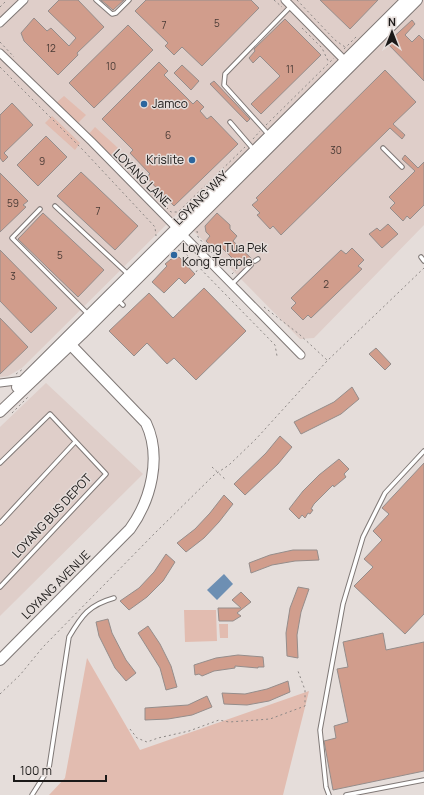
<svg xmlns="http://www.w3.org/2000/svg" width="424" height="795" font-family="Manrope,sans-serif">
  <style>
    .built { fill: #dfcec9 }
    .green { fill: #e2bcb0 }
    .water { fill: #6d8fb3 }
    .building { fill: #d19d8c; stroke: #958d8b }
    .lines { fill: none; stroke-linecap: round; stroke-linejoin: round }
    .lane-casing { stroke: #7f7876; stroke-width: 5.5 }
    .street-casing { stroke: #7f7876; stroke-width: 9 }
    .secondary-casing { stroke: #7f7876; stroke-width: 12 }
    .path { stroke: #8d8886; stroke-width: 1; stroke-dasharray: 2 3; stroke-linecap: butt }
    .lane { stroke: #fff; stroke-width: 3.5 }
    .street { stroke: #fff; stroke-width: 7 }
    .secondary { stroke: #fff; stroke-width: 10 }
    .poi-dot { fill: #2c669e; stroke: #e5ddda; stroke-width: 1.5 }
    .labels { text-anchor: middle; stroke-width: 3; stroke-linejoin: round; paint-order: stroke }
    .number-label { font-size: 10px; fill: #483a35 }
    .poi-label { font-size: 12px; fill: #1b1918; stroke: #e5ddda; text-anchor: start }
    .street-label { font-size: 12px; fill: #1b1918; stroke: #e5ddda }
  </style>
  <rect width="100%" height="100%" fill="#e5ddda"/>
  <g class="built">
    <polygon points="0,0 424,0 424,225 314,338 300,339 177,214 22,368 8,376 0,377"/>
    <polygon points="46,383 143,474 0,616 0,427"/>
  </g>
  <g class="green">
    <polygon points="64,96 86,115 78,123 56,103"/>
    <polygon points="52,116 80,143 75,150 45,123"/>
    <polygon points="95,127 118,148 110,156 88,135"/>
    <polygon points="184,610 216,610 217,641 185,642"/>
    <polygon points="219,624 228,624 228,638 220,638"/>
    <polygon points="87,658 140,750 309,691 283,795 49,795 65,778"/>
  </g>
  <polygon class="water" points="224,574 233,584 217,600 207,590"/>
  <g class="building">
    <polygon points="59,0 78,0 104,27 77,53 78,55 58,75 24,41 21,33 34,18 47,31 51,28 69,46 76,38 48,11"/>
    <polygon points="101,0 124,0 113,10"/>
    <polygon points="146,0 251,0 259,8 202,66 182,47 174,55 165,46 168,43 135,11"/>
    <polygon points="320,0 378,0 350,29"/>
    <polygon points="285,19 321,55 261,114 251,104 280,76 260,56 253,63 249,58 255,51 254,49"/>
    <polygon points="412,20 415,24 405,35 412,42 419,35 424,40 424,81 387,43"/>
    <polygon points="128,25 153,50 94,108 69,83"/>
    <polygon points="159,62 168,71 164,75 193,104 197,100 204,107 200,111 207,119 211,116 238,144 174,206 146,177 150,174 130,153 133,150 102,119"/>
    <polygon points="182,65 199,81 191,90 174,73"/>
    <polygon points="385,70 416,102 393,124 405,135 402,139 390,128 281,235 273,226 270,229 257,215 260,213 252,205 258,200 256,198"/>
    <polygon points="214,81 250,119 247,122 210,84"/>
    <polygon points="12,103 33,125 4,153 8,157 3,162 0,158 0,115"/>
    <polygon points="46,136 67,157 38,186 17,165"/>
    <polygon points="405,155 418,168 424,162 424,205 410,219 407,216 403,221 390,208 395,203 389,197 415,171 402,159"/>
    <polygon points="81,172 138,226 115,250 57,196"/>
    <polygon points="0,173 28,201 23,205 26,207 0,232"/>
    <polygon points="43,213 104,270 78,297 18,239"/>
    <polygon points="217,213 230,225 230,229 237,236 233,241 252,259 252,262 249,263 245,260 240,266 219,245 214,249 206,241 210,236 206,232 205,226"/>
    <polygon points="388,224 398,234 382,248 369,234 377,228 380,231"/>
    <polygon points="352,248 364,260 358,266 362,269 311,318 308,315 303,320 291,308 296,303 291,298 341,250 346,254"/>
    <polygon points="0,250 57,308 31,333 0,301"/>
    <polygon points="179,257 195,274 185,284 179,278 164,293 152,282 167,266 165,264 171,259"/>
    <polygon points="204,288 246,331 196,380 174,358 167,364 147,343 134,356 109,331 149,293 173,318"/>
    <polygon points="0,318 28,347 0,374"/>
    <polygon points="376,348 391,364 385,370 369,354"/>
    <polygon points="352,387 359,399 341,414 301,434 294,422 334,402"/>
    <polygon points="280,436 292,447 278,464 245,495 234,484 266,453"/>
    <polygon points="339,459 349,469 344,474 346,477 334,487 333,485 314,504 311,509 313,510 310,514 308,513 305,518 302,515 299,519 289,509 303,491 319,475"/>
    <polygon points="424,463 424,614 405,634 354,586 373,567 364,559 382,540 373,531 389,514 382,508"/>
    <polygon points="224,495 233,504 219,522 204,538 186,552 177,543 195,529 210,513"/>
    <polygon points="293,550 317,550 319,560 295,561 272,565 251,573 249,563 270,555"/>
    <polygon points="166,554 175,562 163,581 147,597 129,610 120,601 139,588 154,572"/>
    <polygon points="298,587 309,589 301,612 297,635 298,658 287,656 286,633 290,608"/>
    <polygon points="241,592 251,602 237,613 241,616 233,621 219,621 218,608 241,608 232,600"/>
    <polygon points="108,619 112,633 126,660 136,673 126,681 115,668 99,636 96,622"/>
    <polygon points="148,626 160,644 171,666 177,687 166,690 160,668 138,633"/>
    <polygon points="383,633 386,650 424,642 424,771 333,790 324,741 336,738 334,726 348,722 337,669 348,667 343,642"/>
    <polygon points="238,655 263,657 264,667 258,667 258,668 235,666 235,668 214,671 202,676 199,674 195,675 194,665 216,658"/>
    <polygon points="288,681 290,692 269,701 247,705 224,704 222,693 245,694 267,689"/>
    <polygon points="207,696 212,707 192,715 168,719 145,720 145,708 188,705"/>
  </g>
  <g class="lines">
    <defs>
      <g id="lane">
        <polyline points="96,0 112,14 116,13 129,0"/>
        <polyline points="230,122 254,150"/>
        <polyline points="269,135 224,85 225,74 291,6"/>
        <polyline points="383,148 402,167"/>
        <polyline points="55,206 129,275"/>
        <polyline points="40,209 12,238 89,315"/>
        <polyline points="421,257 424,261"/>
        <polyline points="255,261 258,259"/>
        <polyline points="232,284 251,265"/>
        <polyline points="118,300 123,305"/>
        <polyline points="0,463 50,414 106,474 0,587"/>
        <polyline points="0,523 75,442"/>
        <path d="M32,795L49,768L69,637C82,615 89,605 114,598"/>
        <polyline points="329,795 326,787 320,730 343,604 363,537 385,493 424,451"/>
        <polyline points="346,795 424,780"/>
      </g>
      <g id="street">
        <polyline points="285,0 348,64"/>
        <polyline points="0,23 24,0"/>
        <polyline points="0,53 92,142 301,355"/>
        <polyline points="0,383 24,380"/>
      </g>
      <g id="secondary">
        <polyline points="17,387 406,0"/>
        <polyline points="0,412 82,334 417,0"/>
        <path d="M0,660L130,529C151,500 162,457 146,423L67,341"/>
      </g>
    </defs>
    <use href="#lane" class="lane-casing"/>
    <use href="#street" class="street-casing"/>
    <use href="#secondary" class="secondary-casing"/>
    <g class="path">
      <polyline points="274,0 282,7"/>
      <polyline points="297,0 335,40 345,47"/>
      <polyline points="0,7 7,0"/>
      <polyline points="302,28 322,48 329,63"/>
      <polyline points="0,42 14,57"/>
      <polyline points="344,49 357,36"/>
      <polyline points="0,67 84,151 155,227 156,236"/>
      <polyline points="266,125 334,58"/>
      <polyline points="253,139 260,131"/>
      <polyline points="163,204 171,212 178,212 245,147"/>
      <polyline points="197,231 198,237 217,259"/>
      <polyline points="178,250 186,254 275,345 277,356 279,356"/>
      <polyline points="196,272 198,269"/>
      <polyline points="232,274 243,263"/>
      <polyline points="264,307 299,334 327,360"/>
      <polyline points="16,374 23,369"/>
      <polyline points="12,413 29,396"/>
      <polyline points="212,467 226,480"/>
      <polyline points="0,694 20,675 43,647 155,533 214,475 229,465 256,439 327,361 424,268"/>
      <polyline points="130,729 137,738 147,742 158,738 189,731 219,720 229,722 270,719 305,706 305,690 298,671"/>
    </g>
    <use href="#lane" class="lane"/>
    <use href="#street" class="street"/>
    <use href="#secondary" class="secondary"/>
  </g>
  <g class="poi-dot">
    <circle cx="144" cy="104" r="4"/>
    <circle cx="192" cy="160" r="4"/>
    <circle cx="174" cy="255" r="4"/>
  </g>
  <g class="labels">
    <g class="number-label">
      <text x="217" y="27">5</text>
      <text x="164" y="29">7</text>
      <text x="51" y="52">12</text>
      <text x="111" y="70">10</text>
      <text x="290" y="73">11</text>
      <text x="168" y="139">6</text>
      <text x="336" y="154">30</text>
      <text x="42" y="165">9</text>
      <text x="13" y="207">59</text>
      <text x="98" y="215">7</text>
      <text x="60" y="259">5</text>
      <text x="13" y="280">3</text>
      <text x="326" y="288">2</text>
    </g>
    <g class="poi-label">
      <text x="152" y="108">Jamco</text>
      <text x="184" y="164" text-anchor="end">Krislite</text>
      <text x="182" y="252">Loyang Tua Pek<tspan x="182" dy="14">Kong Temple</tspan></text>
    </g>
    <g class="street-label">
      <text transform="translate(142 178) rotate(45)" y="4">LOYANG LANE</text>
      <text transform="translate(201 198) rotate(-45)" y="4">LOYANG WAY</text>
      <text transform="translate(52 516) rotate(-47)" y="4">LOYANG BUS DEPOT</text>
      <text transform="translate(56 585) rotate(-45)" y="4">LOYANG AVENUE</text>
    </g>
  </g>
  <g transform="translate(392 32)" stroke="#e5ddda" stroke-width="3" paint-order="stroke">
  <path d="M0-3L7 15L0 10L-7 15Z" fill="#1b1918"/>
  <text y="-6" font-size="11" font-weight="bold" text-anchor="middle" fill="#1b1918">N</text>
  </g>
  <path d="M14 775v6h92v-6" fill="none" stroke="#1b1918" stroke-width="2"/>
  <text x="20" y="775" font-size="12" fill="#1b1918" stroke="#e5ddda" stroke-width="3" paint-order="stroke">100 m</text>
</svg>
